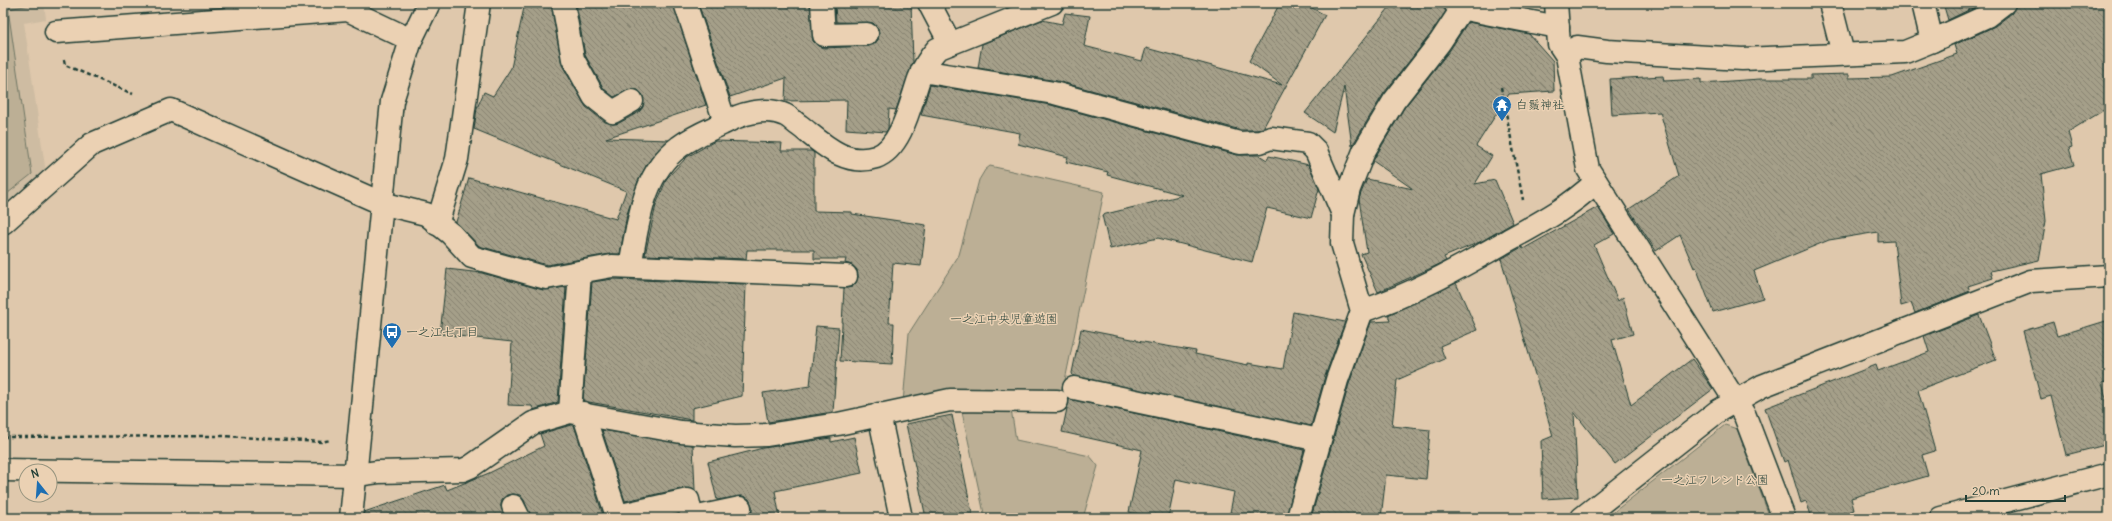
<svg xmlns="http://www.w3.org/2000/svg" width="2112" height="521" font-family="Delius,'Klee One',sans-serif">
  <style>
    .built { fill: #cebca2 }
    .green { fill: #bcaf95; stroke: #6e7664 }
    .building { fill: url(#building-back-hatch); stroke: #1f3d34 }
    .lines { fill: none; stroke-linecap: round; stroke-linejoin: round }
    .minor-casing { stroke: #1f3d34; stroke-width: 25 }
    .path { stroke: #1f3d34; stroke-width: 2.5; stroke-dasharray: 4 3; stroke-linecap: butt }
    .minor { stroke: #ebd1b3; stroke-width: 22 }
    .labels { text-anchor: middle; stroke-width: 3; stroke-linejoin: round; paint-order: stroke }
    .poi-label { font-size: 12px; fill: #1f3d34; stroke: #ebd1b3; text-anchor: start }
    .park-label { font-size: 12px; fill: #2f483e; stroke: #ebd1b3 }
  </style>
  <defs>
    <pattern id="building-back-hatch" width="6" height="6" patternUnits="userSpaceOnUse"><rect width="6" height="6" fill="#a59f89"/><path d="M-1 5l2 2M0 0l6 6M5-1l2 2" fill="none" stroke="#868371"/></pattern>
  </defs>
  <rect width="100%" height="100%" fill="#dfc8ac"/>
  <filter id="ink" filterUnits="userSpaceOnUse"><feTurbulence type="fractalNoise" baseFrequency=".025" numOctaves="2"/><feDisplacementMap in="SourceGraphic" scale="8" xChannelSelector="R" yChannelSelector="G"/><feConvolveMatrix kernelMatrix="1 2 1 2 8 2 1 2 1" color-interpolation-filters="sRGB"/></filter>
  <g filter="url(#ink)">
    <polygon class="built" points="3,3 44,3 46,19 24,23 47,180 3,217"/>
    <g class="green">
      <polygon points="3,3 30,3 30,5 8,9 32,174 3,197"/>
      <polygon points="990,166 1104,192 1062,395 903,403 909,333 959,255 979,180 985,170"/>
      <polygon points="1011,409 1016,440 1090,456 1098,466 1083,518 985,518 962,412"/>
      <polygon points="1725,425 1737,429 1770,518 1606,518"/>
    </g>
    <g class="building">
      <polygon points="525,3 551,3 562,65 586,107 605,122 613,124 619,123 639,112 643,107 643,95 638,90 632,89 614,97 604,89 585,55 576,3 673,3 706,105 606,138 669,140 657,151 647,164 638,181 627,214 620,254 610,254 547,265 479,246 456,222 469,178 616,219 626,191 474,129 477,108 484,92 493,96 511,68"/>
      <polygon points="698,3 810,3 813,41 818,46 824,48 868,46 878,40 879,34 878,28 873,23 836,22 835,3 911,3 913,62 896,110 889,109 888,129 886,132 846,129 847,100 785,101 786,78 730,97"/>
      <polygon points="1280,3 1303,3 1325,15 1263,128 1258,130 1241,130 1057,81 978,68 982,44 1042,20 1062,24 1065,13 1090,16 1084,46 1142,61 1146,48 1282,85 1249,61"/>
      <polygon points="1393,3 1443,3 1446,11 1430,35 1384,93 1352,146 1344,87 1333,132 1305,113"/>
      <polygon points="1943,3 1983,3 1948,20"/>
      <polygon points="2016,3 2104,3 2109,14 2109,107 2068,132 2072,147 2069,148 2074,165 2041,174 2046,221 2039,260 1991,271 1993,278 1968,286 1970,291 1915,313 1911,303 1901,306 1894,241 1878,242 1878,232 1829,240 1754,271 1763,298 1713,312 1696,267 1694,268 1680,235 1656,251 1629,209 1679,176 1660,112 1612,115 1610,79 1663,76 1664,81 1701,79 1701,83 1760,79 1811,79 1811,75 1849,74 1849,78 1892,77 1957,54 1954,45 1995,26 2012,13"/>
      <polygon points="1468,22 1529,34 1553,61 1554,91 1509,94 1476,146 1492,156 1475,184 1495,180 1513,223 1482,241 1444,257 1446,261 1429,269 1378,292 1361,254 1367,252 1359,199 1361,193 1367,179 1413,189 1373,161 1404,108 1450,50"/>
      <polygon points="930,85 1051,105 1237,155 1259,155 1267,160 1269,156 1309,165 1319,189 1311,218 1267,208 1252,262 1158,238 1110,249 1102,215 1183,195 1107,175 1108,172 1066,162 1068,157 1018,144 1020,133 921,115"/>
      <polygon points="715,141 782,143 781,151 812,151 814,153 814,211 852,212 852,214 926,225 921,266 893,263 889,323 894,323 892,364 840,361 844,288 852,287 856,283 858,277 857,270 852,265 845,263 846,259 814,259 814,250 747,250 746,259 645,255 656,205 667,178 687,157"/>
      <polygon points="1598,207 1614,234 1594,245 1618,301 1623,297 1633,334 1612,340 1631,405 1692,359 1713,389 1615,464 1574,412 1578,497 1543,499 1541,441 1553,436 1501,259 1522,247 1523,249"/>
      <polygon points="447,269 482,273 543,290 566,287 558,402 533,410 532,406 508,405 512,342 440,334"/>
      <polygon points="613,279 746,284 742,396 692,408 692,420 583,401 592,282"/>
      <polygon points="1456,283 1477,330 1440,346 1445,359 1397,380 1392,426 1430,430 1426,479 1386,475 1381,518 1311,518 1349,384 1371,322 1390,321 1388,315"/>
      <polygon points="1293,312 1345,322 1325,376 1311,426 1073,376 1072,373 1081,329 1137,340 1137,341 1196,351 1195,354 1248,365 1248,363 1283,369"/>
      <polygon points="1979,315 1996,360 1918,390 1935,451 1922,455 1928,476 1851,498 1854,510 1827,518 1812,518 1806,501 1801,503 1788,460 1784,462 1765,408 1876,365 1878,371 1929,352 1924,336"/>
      <polygon points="2109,320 2109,381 2102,383 2109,409 2109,444 2066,455 2051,396 2041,399 2023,331 2053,322 2057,336"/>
      <polygon points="816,326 839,328 833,412 768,422 763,393 810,386"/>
      <polygon points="1069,399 1304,450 1286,518 1229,518 1234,492 1176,479 1168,518 1158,518 1129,512 1142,450 1062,432"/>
      <polygon points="952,415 973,518 926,518 906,424"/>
      <polygon points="571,425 574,425 604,518 531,518 524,500 520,495 513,494 507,495 502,499 501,506 505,518 364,518 364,512 445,485 447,490 489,473 544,446 540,434"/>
      <polygon points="602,430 693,445 695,490 685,488 625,501"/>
      <polygon points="854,437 862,473 775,491 780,518 747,518 752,512 752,506 749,499 743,496 717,500 708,462 763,448 831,438 831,442"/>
    </g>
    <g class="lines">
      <defs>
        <g id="minor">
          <polyline points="563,3 573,59 594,97 613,112 632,101"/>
          <polyline points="685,3 725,122"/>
          <polyline points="822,3 824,35 867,34"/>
          <polyline points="929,3 950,43"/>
          <polyline points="1455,3 1470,10 1558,27"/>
          <polyline points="1556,3 1559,44 1567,56 1588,169 1745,416 1784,518"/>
          <polyline points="1830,3 1843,54"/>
          <polyline points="1923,3 1932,41"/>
          <polyline points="56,32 348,10 411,40"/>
          <polyline points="1567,56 1577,47 1607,51 1742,59 1905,52 1932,41 1987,16 2004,3"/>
          <polyline points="922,71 1054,93 1240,143 1260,142 1271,138 1308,143 1316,151 1343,214"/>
          <polyline points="3,223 92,144 171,110 381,203 426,214 451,234 472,257 546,278 612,266 846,276"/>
          <polyline points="437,224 457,159 479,3"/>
          <path d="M630,266C638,225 642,174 679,147C692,137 707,131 722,124C740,114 765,106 785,115C790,117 795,123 800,126C823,144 845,167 876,157C902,148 911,101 919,79C923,68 929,58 937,49L1052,3"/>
          <path d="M1362,311C1412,295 1459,268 1505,242C1539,223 1567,209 1596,182"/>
          <polyline points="1074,388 1319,440"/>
          <polyline points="570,412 580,272"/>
          <polyline points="583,413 617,516 688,500 692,518"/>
          <polyline points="879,414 901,518"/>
          <polyline points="3,470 356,475 378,472 463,470 470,467 533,423 570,412 681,432 735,436 767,435 838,424 950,400 1057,401"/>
          <polyline points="513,506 519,518"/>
          <polyline points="351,518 392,101 411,40 429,3"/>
          <polyline points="693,518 740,508"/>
          <polyline points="1298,518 1337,380 1362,311 1342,243 1343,214 1349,189 1364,151 1394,101 1440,42 1463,7"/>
          <polyline points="1582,518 1718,411 1762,386 2031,281 2109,276"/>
          <polyline points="1941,518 2109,474"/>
        </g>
      </defs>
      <use href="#minor" class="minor-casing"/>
      <g class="path">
        <polyline points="64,60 65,65 133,94"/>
        <polyline points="1501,87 1523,200"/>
        <polyline points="3,437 224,436 322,442 330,440"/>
      </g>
      <use href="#minor" class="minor"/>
    </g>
  </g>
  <defs>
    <symbol id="temple-pin" viewBox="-11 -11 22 30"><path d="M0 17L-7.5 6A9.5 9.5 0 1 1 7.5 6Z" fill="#1f6fb2" stroke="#ebd1b3"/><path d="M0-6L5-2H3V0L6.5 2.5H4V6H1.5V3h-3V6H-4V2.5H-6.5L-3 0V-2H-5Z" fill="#fff"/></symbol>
    <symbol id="bus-pin" viewBox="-11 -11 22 30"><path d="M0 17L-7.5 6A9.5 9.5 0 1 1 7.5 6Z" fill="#1f6fb2" stroke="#ebd1b3"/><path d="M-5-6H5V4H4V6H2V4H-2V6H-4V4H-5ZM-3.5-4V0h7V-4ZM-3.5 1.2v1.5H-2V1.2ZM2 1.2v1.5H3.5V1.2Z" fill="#fff"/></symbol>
  </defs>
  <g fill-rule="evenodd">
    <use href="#temple-pin" x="1491" y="94" width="22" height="30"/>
    <use href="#bus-pin" x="381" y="321" width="22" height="30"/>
  </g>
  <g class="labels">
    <g class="poi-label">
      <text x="1516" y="109">白鬚神社</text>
      <text x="406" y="336">一之江七丁目</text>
    </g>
    <g class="park-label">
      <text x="1004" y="323">一之江中央児童遊園</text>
      <text x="1715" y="484">一之江フレンド公園</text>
    </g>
  </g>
  <rect width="2112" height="521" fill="none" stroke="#ebd1b3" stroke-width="16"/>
  <rect x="8" y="8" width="2096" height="505" fill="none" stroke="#1f3d34" stroke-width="1.5" filter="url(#ink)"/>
  <g transform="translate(38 483) rotate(343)"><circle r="19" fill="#ebd1b3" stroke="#999680"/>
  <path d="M0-3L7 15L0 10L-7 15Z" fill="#1f6fb2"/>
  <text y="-6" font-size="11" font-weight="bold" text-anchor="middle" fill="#1f3d34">N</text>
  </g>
  <path d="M1966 495v6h99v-6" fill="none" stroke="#1f3d34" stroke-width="2"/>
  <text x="1972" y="495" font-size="12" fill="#1f3d34" stroke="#ebd1b3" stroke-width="3" paint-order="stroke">20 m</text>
</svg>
